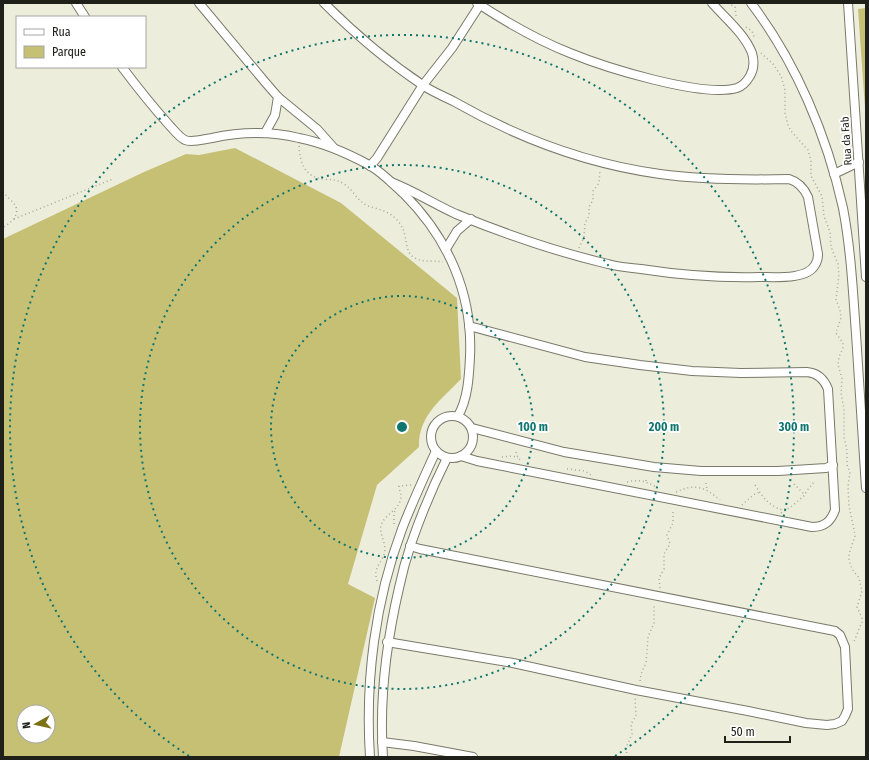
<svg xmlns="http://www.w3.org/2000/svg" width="869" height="760" font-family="'Fira Sans Condensed',sans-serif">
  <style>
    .green { fill: #c6c075; fill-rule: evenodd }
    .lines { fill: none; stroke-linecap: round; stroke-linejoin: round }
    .minor-casing { stroke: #7a796a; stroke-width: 10 }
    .path { stroke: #a9a99c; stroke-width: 1.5; stroke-dasharray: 1 3; stroke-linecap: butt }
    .minor { stroke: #fff; stroke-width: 8 }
    .ring { fill: none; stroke: #0f766e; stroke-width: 2; stroke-dasharray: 2 4 }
    .labels { text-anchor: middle; stroke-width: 3.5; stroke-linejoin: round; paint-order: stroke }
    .street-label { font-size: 11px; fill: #20201a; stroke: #fff }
    .centre { fill: #0f766e; stroke: #fff; stroke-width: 2 }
    .ring-label { font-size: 12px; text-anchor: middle; font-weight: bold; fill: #0f766e; stroke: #fff; stroke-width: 3.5; stroke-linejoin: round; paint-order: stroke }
  </style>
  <rect width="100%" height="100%" fill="#ededdc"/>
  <g class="green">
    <polygon points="866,8 866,122 858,9"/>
    <path d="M235,148L341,203L457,298L461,379C441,400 418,416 419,447L377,485L348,584L375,598L339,757H3V239L144,172L186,154L199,155ZM24,712H48V736H24Z"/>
  </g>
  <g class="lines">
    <defs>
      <g id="minor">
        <polyline points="76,3 85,17"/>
        <polyline points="199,3 265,82 278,97 317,129 333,147"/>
        <path d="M324,3C354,33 388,62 424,86C433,92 443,96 453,101C516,137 587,164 660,174C703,180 746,180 789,179C799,182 804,188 808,197L818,254C818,258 817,262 815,265C807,280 774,277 759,277C719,278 680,275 641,269C630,268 619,267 608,264C557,252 505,234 456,214C434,204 414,191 391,182"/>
        <path d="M477,3C506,22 537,40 570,53C604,67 702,98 737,88C743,86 747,81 750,76C754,69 754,60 752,53C744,33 725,18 712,3"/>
        <path d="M751,3C796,62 827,136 843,208C851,250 853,293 856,334C859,386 863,437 866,488"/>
        <polyline points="848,3 866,277"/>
        <path d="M122,67C137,87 153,107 170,126C174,130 179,137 185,140C192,143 204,139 212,138C240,132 270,131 299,138C324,143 347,153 369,165C382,172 393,184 404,194C448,238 473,294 470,357C469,376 468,399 458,416"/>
        <polyline points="265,133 275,115 278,97"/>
        <polyline points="370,166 377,158 423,85 452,48 481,3"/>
        <polyline points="834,174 859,162"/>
        <polyline points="446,249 457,231 471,219"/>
        <circle cx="452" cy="437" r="21"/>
        <polyline points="472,428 564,452 654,467 701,471 778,471 826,468 833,465"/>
        <path d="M461,456L477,461L812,527C825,527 831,521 835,510L828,389C824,379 818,373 807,372L741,373L692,371L640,365L585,357L469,326"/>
        <polyline points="387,642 513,663 636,690 748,711 806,723 827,725 835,724 842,721 845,716 848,709 845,647 840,635 835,631 420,549 410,546"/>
        <polyline points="382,742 414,746 473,757"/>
        <path d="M370,757C365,681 375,601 402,529C412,503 424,477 436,451"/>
        <path d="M383,757C379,700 386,644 399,588C402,574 406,559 411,544C421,515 433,486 447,458"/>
      </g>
    </defs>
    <use href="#minor" class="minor-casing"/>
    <g class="path">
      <polyline points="728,3 735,7 736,16"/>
      <polyline points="746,27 752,31 755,39"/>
      <polyline points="761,53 773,64 781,76 785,90 785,113 788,125 791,131 808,150 811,161 811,176 822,196 824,216 830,232 831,247 838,264 839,275 836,300 840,310 841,318 836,333 843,343 843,348 839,357 838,365 842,378 841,393 844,409 844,437 847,451 847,465 850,472 848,487 849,506 854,529 855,536 849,554 849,560 852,569 859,578 862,591 857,607 862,618 862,622 853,644"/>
      <path d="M299,146C300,162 304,177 323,179C331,180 337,179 344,184C352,189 356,198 363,203C369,208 379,208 386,212C393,215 400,222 403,229C407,238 405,251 413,257C423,263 432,260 443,262"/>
      <path d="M3,192C7,197 14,202 16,207C19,216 10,224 3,227"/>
      <polyline points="14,219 113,179"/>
      <polyline points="579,248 584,237 585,223 589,216 589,207 593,200 593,191 599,183 600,170"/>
      <polyline points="516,452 518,458 522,461"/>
      <polyline points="502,457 513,456 518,458"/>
      <polyline points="567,469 585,471 591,475"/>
      <polyline points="646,481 646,477"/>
      <path d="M627,482C638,479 646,481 656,487"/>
      <polyline points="706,483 707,490"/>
      <polyline points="794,484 805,495"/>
      <path d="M755,485C763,497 768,506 783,510"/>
      <path d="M676,492C695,483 705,487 720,500"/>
      <polyline points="742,505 753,495 760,492"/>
      <polyline points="781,513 792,506 805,495 806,492 814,482"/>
      <polyline points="394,524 394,514 395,510"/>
      <path d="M377,581C372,566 384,563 385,549C385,541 379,533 381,525C385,514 399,510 401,498C402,494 399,491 399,486L411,485"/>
      <polyline points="660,588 659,578 664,569 664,554 670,544 667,535 673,523 673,509"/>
      <polyline points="640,681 641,674 646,663 648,637 654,623 654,604"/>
      <polyline points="627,757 626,748 632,734 631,724 636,716 635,698"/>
    </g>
    <use href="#minor" class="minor"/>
  </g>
  <g class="ring">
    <circle cx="402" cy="427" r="131"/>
    <circle cx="402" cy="427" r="262"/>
    <path d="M189 756A392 392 0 1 1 615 756"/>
  </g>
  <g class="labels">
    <g class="street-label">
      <text transform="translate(846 141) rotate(-94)" y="4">Rua da Fab</text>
    </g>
  </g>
  <circle cx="402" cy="427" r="6" class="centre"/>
  <g class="ring-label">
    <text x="533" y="431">100 m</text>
    <text x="664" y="431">200 m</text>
    <text x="794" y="431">300 m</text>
  </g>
  <rect width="869" height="760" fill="none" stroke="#20201a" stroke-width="8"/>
  <rect x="16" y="16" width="130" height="52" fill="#ffffff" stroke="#a6a6a3"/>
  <rect x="24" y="29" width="20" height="6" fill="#ffffff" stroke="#a6a6a3"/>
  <text x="52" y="36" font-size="12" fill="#20201a">Rua</text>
  <rect x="24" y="46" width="20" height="12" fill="#c6c075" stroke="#a6a6a3"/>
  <text x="52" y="56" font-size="12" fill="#20201a">Parque</text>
  <g transform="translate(36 724) rotate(262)"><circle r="19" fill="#ffffff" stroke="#a6a6a3"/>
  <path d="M0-3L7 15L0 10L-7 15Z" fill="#7a7214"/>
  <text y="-6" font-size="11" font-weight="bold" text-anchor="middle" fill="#20201a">N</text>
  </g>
  <path d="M725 736v6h65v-6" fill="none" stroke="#20201a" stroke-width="2"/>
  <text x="731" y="736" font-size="12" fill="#20201a" stroke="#ffffff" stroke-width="3" paint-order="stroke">50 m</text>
</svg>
